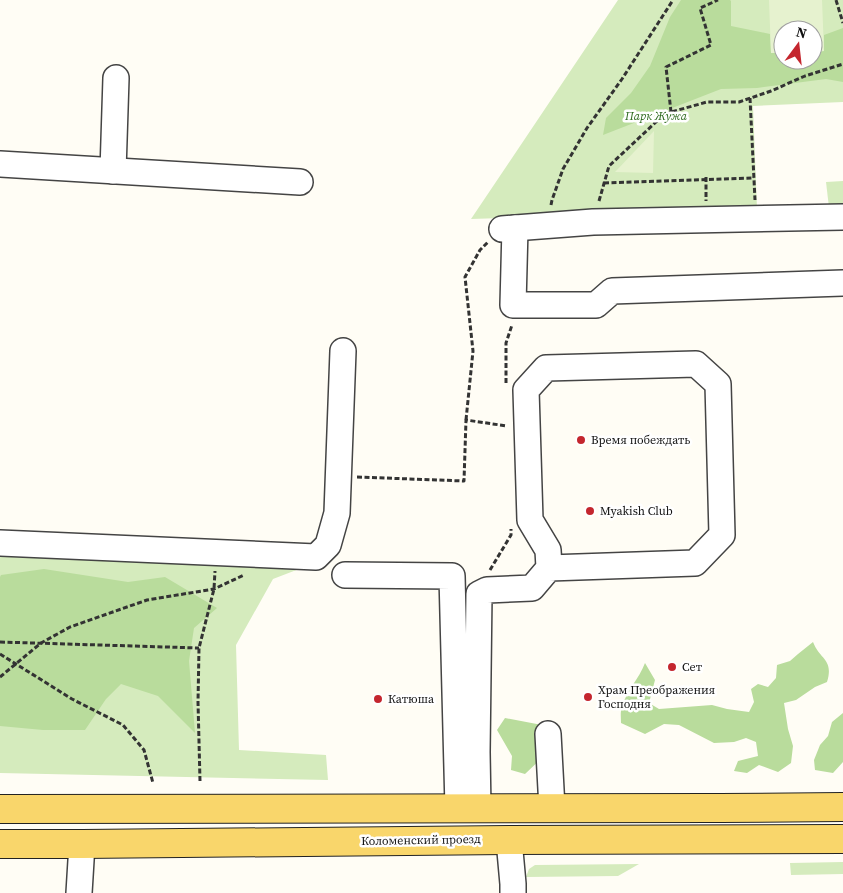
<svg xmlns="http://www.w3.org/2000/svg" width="843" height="893" font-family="'Source Serif 4',serif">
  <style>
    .green { fill: #d5ebbd; fill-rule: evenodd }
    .forest { fill: #b9dc9c }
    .pitch { fill: #e6f2cf }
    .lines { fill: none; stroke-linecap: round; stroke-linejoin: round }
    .minor-casing { stroke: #444; stroke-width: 28 }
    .major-casing { stroke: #222; stroke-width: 30 }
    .path { stroke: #333; stroke-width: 3; stroke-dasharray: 5 2.5; stroke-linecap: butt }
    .minor { stroke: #fff; stroke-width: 25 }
    .major { stroke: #f9d66b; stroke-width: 28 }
    .poi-dot { fill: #c4262e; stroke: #fff; stroke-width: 2 }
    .labels { text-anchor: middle; stroke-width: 5; stroke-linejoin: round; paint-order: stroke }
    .park-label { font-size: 12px; font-style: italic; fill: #2f6b1f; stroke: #fff }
    .poi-label { font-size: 12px; fill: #111; stroke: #fff; text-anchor: start }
    .street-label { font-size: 12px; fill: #111; stroke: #fff }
  </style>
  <rect width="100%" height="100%" fill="#fffdf5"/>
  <g class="green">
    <path d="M618,0H843V102L753,106L757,209L471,219ZM783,30H813V60H783Z"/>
    <polygon points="843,181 843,216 830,216 826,182"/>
    <polygon points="0,539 310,569 299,569 273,579 236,645 239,750 326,755 328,780 0,773"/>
    <polygon points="843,862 843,874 791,875 790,863"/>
    <polygon points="639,864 618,876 526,877 529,869 535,865"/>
  </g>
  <g class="forest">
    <polygon points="681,0 730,0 731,1 731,26 770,34 771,53 783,53 783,60 813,60 813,52 824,51 824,35 843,28 843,82 826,79 757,88 721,89 603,135 606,118 631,93 650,66 670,17"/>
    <polygon points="44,569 128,582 165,577 217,608 194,628 189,661 195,733 158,696 121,684 106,699 85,730 43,730 0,726 0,577 1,575"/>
    <path d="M813,642C820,660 834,659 827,682L815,687L796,700L784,703L788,729L793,746L791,763L778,772L759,765L747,773L734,771L738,761L758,756L756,742L746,738L734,742L714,743L679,725L664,724L645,734L621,723C621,718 620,712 622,707C626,691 639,679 645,663L655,680L649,703L659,709L712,705L727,709L749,712L754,702L751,689L758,684L768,687L776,678L777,665L790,661L798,654Z"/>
    <polygon points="843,713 843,762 833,773 815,770 814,760 820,745 828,736 832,722"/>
    <polygon points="505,718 542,725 544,756 525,774 511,770 512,756 497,730"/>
  </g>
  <g class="pitch">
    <polygon points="769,0 822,0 824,51 813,52 813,30 783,30 783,53 771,53"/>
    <polygon points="654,131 653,173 615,172"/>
  </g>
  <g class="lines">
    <defs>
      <g id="minor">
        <polyline points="0,164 300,182"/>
        <polyline points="113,171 116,78"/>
        <polyline points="515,228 513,305 596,305 612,291 843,283"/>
        <polyline points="502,229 593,222 843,217"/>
        <polyline points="0,543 316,557 328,545 337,513 343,351"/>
        <polyline points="345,575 452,576 458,808"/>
        <polyline points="548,734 552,808"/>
        <polyline points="478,809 477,752 479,594 487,590 532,588 549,568 548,550 530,520 526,390 546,368 696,364 718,384 722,535 695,563 549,568"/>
        <polyline points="509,840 513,884 513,893"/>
        <polyline points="79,893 82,844"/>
      </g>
      <g id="major">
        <polyline points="0,809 720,808 843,807"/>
        <polyline points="0,844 82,844 509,840 843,839"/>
      </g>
    </defs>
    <use href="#minor" class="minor-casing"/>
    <use href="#major" class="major-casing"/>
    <g class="path">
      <polyline points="836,0 843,23"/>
      <polyline points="750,98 755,200"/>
      <polyline points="671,112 666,67 711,45 700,8 718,0"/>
      <polyline points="706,177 706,201"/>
      <polyline points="604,183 754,178"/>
      <polyline points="599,201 609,166 656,122 671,112 707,102 739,102 771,91 805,76 843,64"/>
      <polyline points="551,205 552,200 563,169 587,128 622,79 673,0"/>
      <polyline points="506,383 506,343 512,325"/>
      <polyline points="466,420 473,351 465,277 480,250 489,241"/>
      <polyline points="357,477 464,481 466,420 507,426"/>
      <polyline points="490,570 511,535 511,529"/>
      <polyline points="0,642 199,648"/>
      <polyline points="0,654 72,699 123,725 144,750 153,783"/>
      <polyline points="0,677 41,643 70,627 147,600 214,589 244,575"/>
      <polyline points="200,781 198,702 199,648 214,589 215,571"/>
    </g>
    <use href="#minor" class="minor"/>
    <use href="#major" class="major"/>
  </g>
  <g class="poi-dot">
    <circle cx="581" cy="440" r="5"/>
    <circle cx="590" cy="511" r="5"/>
    <circle cx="672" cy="667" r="5"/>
    <circle cx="588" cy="697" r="5"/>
    <circle cx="378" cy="699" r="5"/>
  </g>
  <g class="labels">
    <g class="park-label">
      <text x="656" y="120">Парк Жужа</text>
    </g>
    <g class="poi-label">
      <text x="591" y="444">Время побеждать</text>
      <text x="600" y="515">Myakish Club</text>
      <text x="682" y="671">Сет</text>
      <text x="598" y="694">Храм Преображения<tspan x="598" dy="14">Господня</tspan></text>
      <text x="388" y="703">Катюша</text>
    </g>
    <g class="street-label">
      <text transform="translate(421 840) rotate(-1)" y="4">Коломенский проезд</text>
    </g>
  </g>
  <g transform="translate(798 45) rotate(15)"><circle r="24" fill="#ffffff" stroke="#a0a0a0"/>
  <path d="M0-4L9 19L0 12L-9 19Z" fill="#c4262e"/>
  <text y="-8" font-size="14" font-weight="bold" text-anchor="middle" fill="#111111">N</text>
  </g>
</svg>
